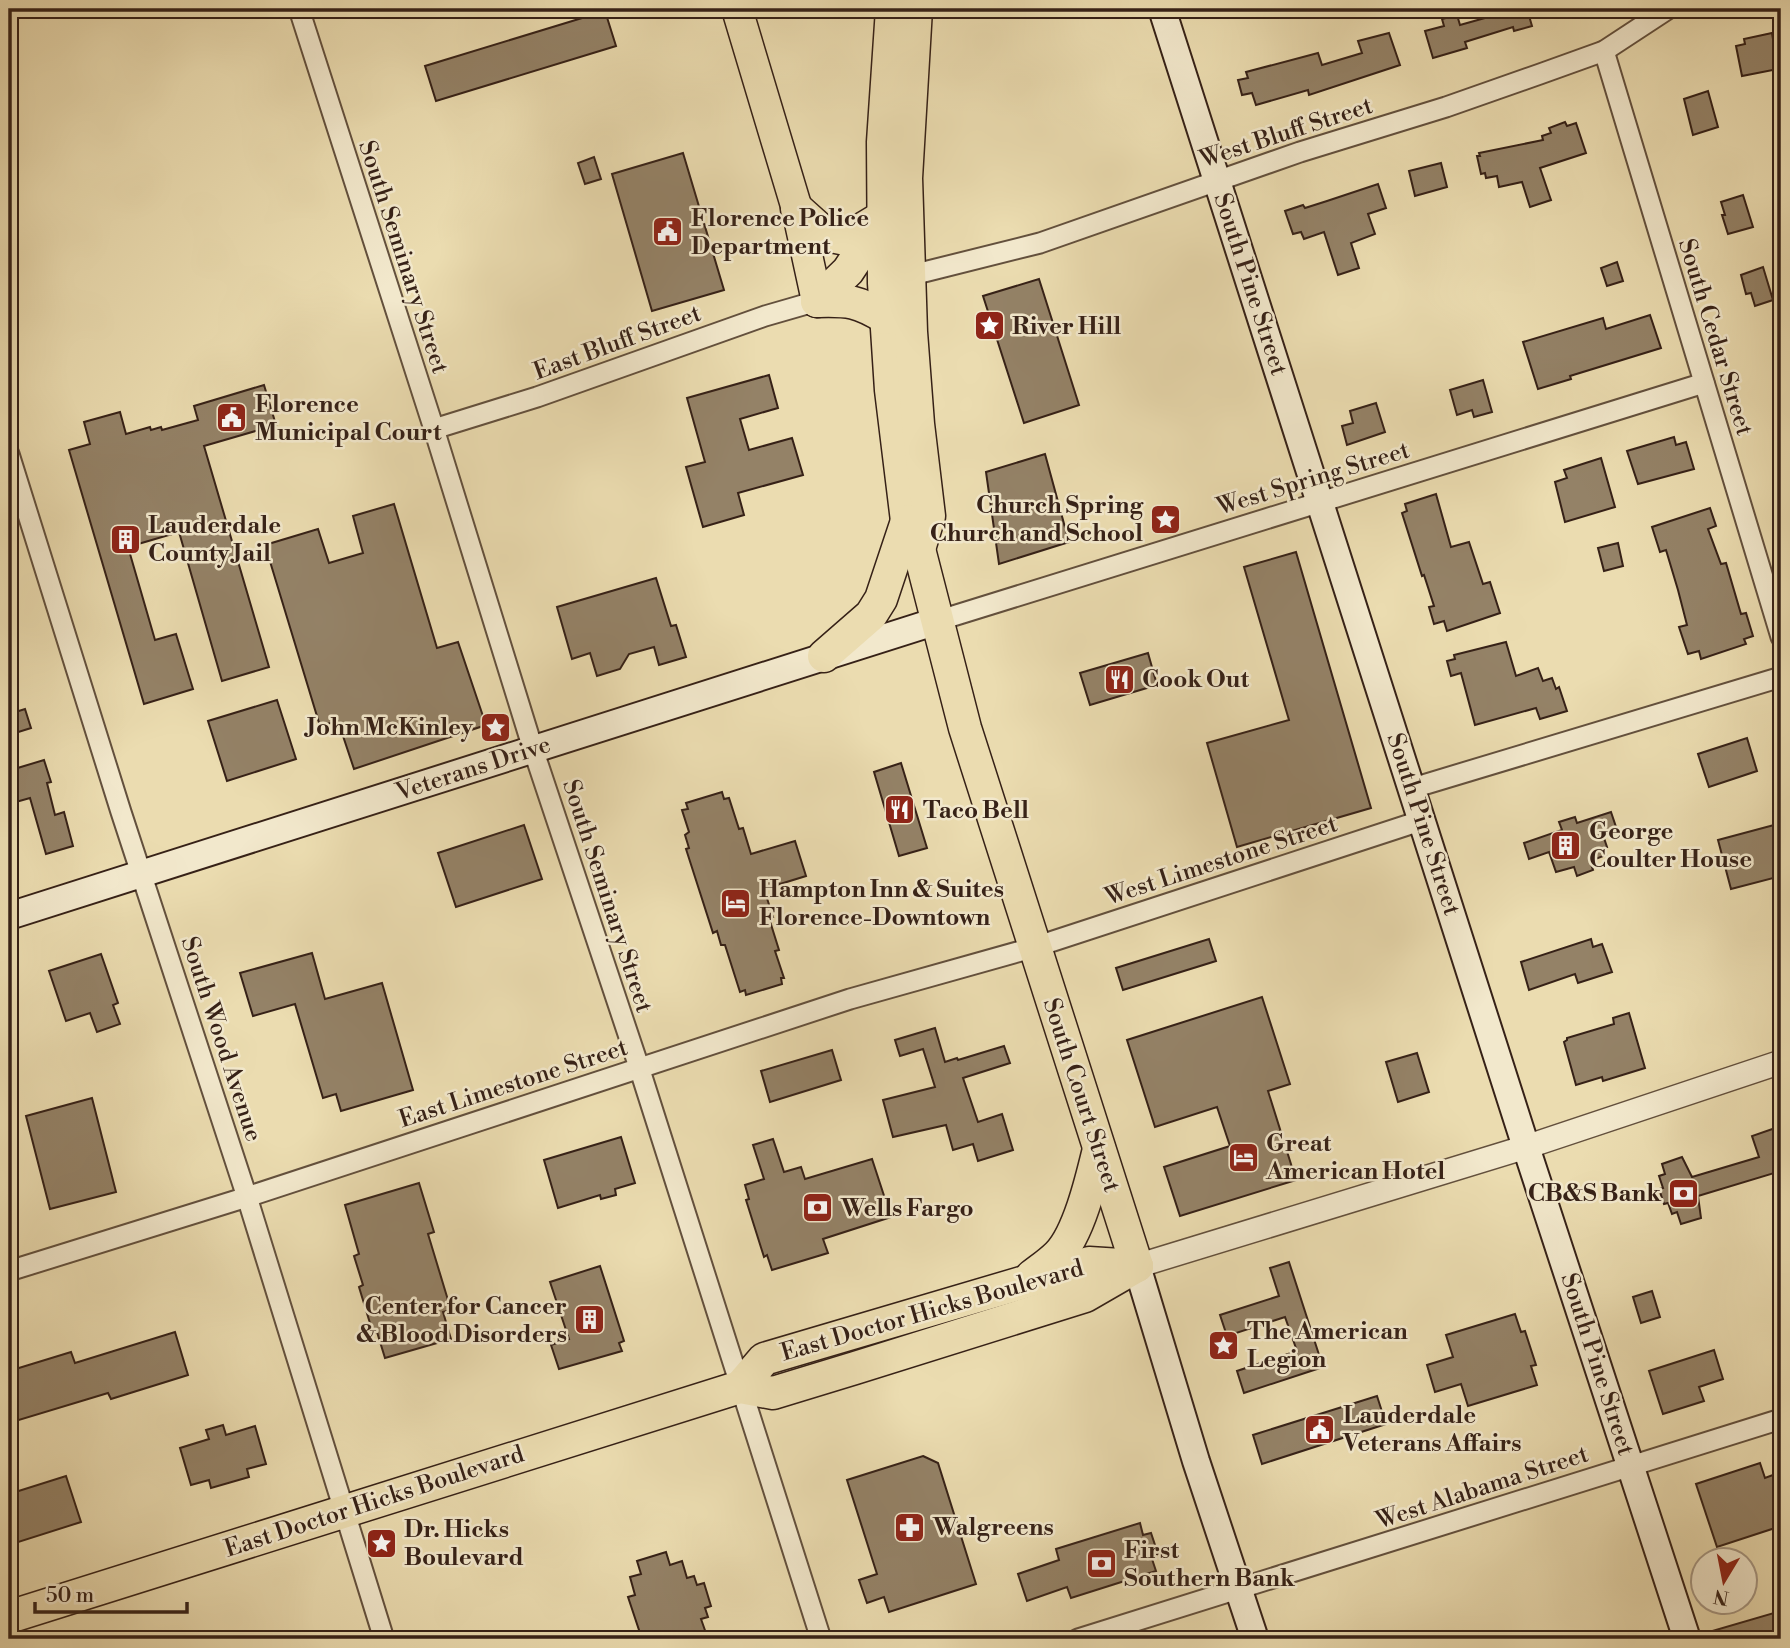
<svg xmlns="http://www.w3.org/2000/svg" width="1790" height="1648" font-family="'Libre Bodoni',serif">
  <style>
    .building { fill: #948267; stroke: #362117; stroke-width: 2 }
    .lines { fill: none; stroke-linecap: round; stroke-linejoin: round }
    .minor-casing { stroke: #63503d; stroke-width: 23 }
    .tertiary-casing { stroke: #63503d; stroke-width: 26 }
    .secondary-casing { stroke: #362117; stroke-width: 30 }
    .primary-casing { stroke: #362117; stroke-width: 33 }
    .trunk-casing { stroke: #362117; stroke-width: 35 }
    .minor { stroke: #f2e8cc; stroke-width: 19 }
    .tertiary { stroke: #f2e8cc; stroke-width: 23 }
    .secondary { stroke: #f2e8cc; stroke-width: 26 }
    .primary { stroke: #ebdcb0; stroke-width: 30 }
    .trunk { stroke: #ebdcb0; stroke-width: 32 }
    .labels { text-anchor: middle; stroke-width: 5; stroke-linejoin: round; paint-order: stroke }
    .street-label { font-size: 24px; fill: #362117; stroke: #f2e8cc }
    .poi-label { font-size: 24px; font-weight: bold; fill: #362117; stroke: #f2e8cc; text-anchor: start }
  </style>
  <rect width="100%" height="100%" fill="#ebdcb0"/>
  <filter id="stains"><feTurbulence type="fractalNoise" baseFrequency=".00286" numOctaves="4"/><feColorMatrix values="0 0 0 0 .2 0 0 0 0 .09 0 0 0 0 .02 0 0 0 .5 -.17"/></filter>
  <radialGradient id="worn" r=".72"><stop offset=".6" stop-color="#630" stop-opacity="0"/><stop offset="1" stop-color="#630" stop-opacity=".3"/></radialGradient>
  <g class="building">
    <polygon points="1490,9 1527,9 1532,26 1514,31 1513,27 1465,42 1467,48 1433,58 1425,31 1444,26 1442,19 1457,15 1460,25 1492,16"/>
    <polygon points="605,11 616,46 436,101 425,66"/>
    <polygon points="1389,33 1400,65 1309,95 1308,90 1256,105 1252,93 1242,95 1238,80 1248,78 1246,72 1318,53 1322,65 1362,53 1358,41"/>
    <polygon points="1772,33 1778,69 1742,76 1736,46 1745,44 1744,39"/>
    <polygon points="1708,91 1718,127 1693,135 1684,99"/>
    <polygon points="1565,122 1567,126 1576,123 1586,153 1540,168 1551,200 1530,207 1522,182 1499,187 1497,176 1486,178 1485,173 1481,174 1477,156 1480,156 1479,153 1543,140 1542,136 1551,133 1549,128"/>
    <polygon points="683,153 724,290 652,311 612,174"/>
    <polygon points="594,157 601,179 585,184 578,163"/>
    <polygon points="1441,163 1447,187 1415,196 1409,171"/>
    <polygon points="1378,184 1386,208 1368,214 1375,234 1351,243 1359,268 1338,275 1324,232 1304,239 1301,232 1293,234 1285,211 1303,205 1305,208 1327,201"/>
    <polygon points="1743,195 1753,227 1728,234 1722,215 1725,215 1721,202"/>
    <polygon points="1617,262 1623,281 1607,286 1601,268"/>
    <polygon points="1763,267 1773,300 1755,306 1751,293 1746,294 1741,275"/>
    <polygon points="1039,279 1079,405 1024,423 983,296"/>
    <polygon points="1650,315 1661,348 1570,376 1571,379 1538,389 1523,342 1603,318 1606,329"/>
    <polygon points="769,375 778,408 740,419 749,450 792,438 803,475 738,493 744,515 703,527 686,467 705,462 687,398"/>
    <polygon points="1483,380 1492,412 1474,417 1472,410 1457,415 1450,390"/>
    <polygon points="264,385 276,425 204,446 269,667 222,681 179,532 128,547 155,640 176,634 193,689 144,704 69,450 90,444 84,422 120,412 126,434 150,427 151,430 161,427 162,430 198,420 194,406"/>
    <polygon points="1376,403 1385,432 1347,445 1342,426 1353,423 1350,411"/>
    <polygon points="1674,437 1676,445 1686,442 1694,469 1638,484 1627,451"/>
    <polygon points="1045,454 1069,542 999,564 986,472"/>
    <polygon points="1601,458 1615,507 1565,522 1555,482 1567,478 1564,470"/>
    <polygon points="1436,494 1451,547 1469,542 1483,584 1490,582 1500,613 1447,631 1444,621 1434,624 1429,607 1434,606 1424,575 1422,576 1402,513 1407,511 1405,504"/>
    <polygon points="394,504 437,648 458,642 486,725 354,769 338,721 320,726 265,545 318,529 329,563 363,553 353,516"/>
    <polygon points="1710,508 1716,526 1708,529 1721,564 1726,563 1741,614 1746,613 1753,636 1744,639 1746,644 1701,659 1699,651 1688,654 1679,627 1687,625 1678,590 1666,550 1660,552 1652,527"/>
    <polygon points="1618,543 1623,566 1604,571 1598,548"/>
    <polygon points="1296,552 1371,808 1237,847 1207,743 1289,720 1244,567"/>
    <polygon points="656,578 671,626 676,625 686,657 659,665 654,647 629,654 620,669 597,676 590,653 572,659 557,607"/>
    <polygon points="1506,642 1516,676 1538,668 1543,681 1552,678 1556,689 1559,687 1567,711 1540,719 1536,708 1475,725 1461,673 1451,676 1447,661 1455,659 1454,655"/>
    <polygon points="1148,653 1157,685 1090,705 1080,673"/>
    <polygon points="277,700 296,759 227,781 208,721"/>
    <polygon points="25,709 31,728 9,735 9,714"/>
    <polygon points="1747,738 1757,771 1709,787 1698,754"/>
    <polygon points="44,760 51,782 47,783 55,815 64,812 73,846 46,854 30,798 9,804 9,777 13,776 11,770"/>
    <polygon points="901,763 927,848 899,856 874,772"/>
    <polygon points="722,792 724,799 729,798 739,829 743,828 751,854 795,841 806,876 764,889 773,917 769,918 779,950 775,951 784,978 781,978 782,984 746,995 745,990 740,992 725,945 721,945 717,931 713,933 686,849 689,848 685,835 689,832 682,810 688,809 686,803"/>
    <polygon points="1611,812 1616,827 1602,832 1607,847 1603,848 1606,855 1590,861 1593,870 1577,876 1574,867 1556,872 1549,852 1529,859 1524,843 1562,830 1559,822 1575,817 1577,823"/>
    <polygon points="524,825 542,879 456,907 438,853"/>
    <polygon points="1774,825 1781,855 1781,876 1731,889 1718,840"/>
    <polygon points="1209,939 1216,961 1123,990 1116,968"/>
    <polygon points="1591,939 1593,947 1602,944 1612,972 1578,983 1575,974 1529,990 1521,962"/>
    <polygon points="312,953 325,999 382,983 413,1090 341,1111 336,1094 323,1098 295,1004 253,1016 240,973"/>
    <polygon points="101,954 118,1003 113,1005 120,1024 97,1032 90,1013 66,1021 49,971"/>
    <polygon points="1262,997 1290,1084 1268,1091 1296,1180 1180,1216 1164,1167 1230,1146 1217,1107 1155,1127 1127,1040"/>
    <polygon points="1629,1013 1645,1068 1603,1081 1602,1077 1576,1085 1564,1042 1567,1040 1567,1038 1614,1024 1613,1018"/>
    <polygon points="935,1028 945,1062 957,1058 958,1060 1004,1046 1010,1063 963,1078 978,1122 1002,1114 1013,1150 978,1161 973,1144 953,1150 946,1125 893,1137 883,1100 935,1087 923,1049 900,1056 895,1040"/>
    <polygon points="832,1050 841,1080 770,1102 761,1071"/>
    <polygon points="1417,1053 1429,1092 1398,1102 1386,1062"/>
    <polygon points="92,1098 116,1192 50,1209 26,1116"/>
    <polygon points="1781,1126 1781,1171 1698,1196 1701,1218 1681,1224 1677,1212 1672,1214 1668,1203 1664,1204 1659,1189 1663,1188 1659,1176 1665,1174 1662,1164 1682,1157 1692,1177 1759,1157 1752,1136"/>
    <polygon points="621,1137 635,1183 615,1189 616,1195 601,1199 600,1195 558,1208 544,1160"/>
    <polygon points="773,1139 784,1172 801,1167 805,1179 872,1159 891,1217 823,1239 828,1253 772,1270 767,1255 764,1257 746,1200 749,1199 745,1185 764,1179 753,1145"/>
    <polygon points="419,1183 434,1232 428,1234 451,1310 443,1312 451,1339 385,1358 377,1332 373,1333 359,1287 363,1285 354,1256 359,1254 345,1205"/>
    <polygon points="1289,1262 1323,1367 1244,1393 1237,1371 1297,1351 1285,1317 1227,1336 1220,1315 1279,1296 1270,1268"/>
    <polygon points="600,1266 624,1341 619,1343 622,1351 559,1369 551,1345 569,1339 550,1282"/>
    <polygon points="1652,1291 1660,1317 1641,1323 1633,1297"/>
    <polygon points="1515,1314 1521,1332 1525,1331 1536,1365 1531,1366 1537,1385 1468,1406 1461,1384 1435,1392 1427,1365 1453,1357 1446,1335"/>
    <polygon points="175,1332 188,1375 111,1399 108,1393 9,1423 9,1371 71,1352 75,1363"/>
    <polygon points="1714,1350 1723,1379 1699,1387 1704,1401 1663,1414 1649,1371"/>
    <polygon points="1377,1396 1386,1424 1262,1464 1253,1435"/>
    <polygon points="223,1425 226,1435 255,1426 266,1464 247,1469 249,1477 211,1488 209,1480 191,1485 180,1448 209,1439 206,1430"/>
    <polygon points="923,1456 938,1463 976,1584 889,1612 884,1597 867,1603 859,1580 877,1574 847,1480"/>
    <polygon points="1760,1463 1765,1478 1781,1472 1781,1508 1776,1510 1781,1526 1717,1547 1696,1484"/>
    <polygon points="66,1476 81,1522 9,1545 9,1494"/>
    <polygon points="1140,1523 1143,1535 1151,1533 1158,1554 1151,1556 1156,1571 1071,1598 1067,1587 1027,1601 1018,1574 1059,1560 1056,1549"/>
    <polygon points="666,1552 670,1565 682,1561 687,1578 694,1576 697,1585 704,1583 711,1606 705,1608 708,1617 701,1619 707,1636 697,1639 642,1639 628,1597 635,1595 630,1577 641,1574 637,1561"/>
    <polygon points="1781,1611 1781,1639 1702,1639 1702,1634"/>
  </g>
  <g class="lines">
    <defs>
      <g id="minor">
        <polyline points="299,9 434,429 533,749 639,1067 821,1639"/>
        <polyline points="1604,51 1781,637"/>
        <polyline points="908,276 1040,243 1300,152 1446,107 1540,74 1604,51 1668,9"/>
        <polyline points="434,429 537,397 765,316 817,301"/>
        <polyline points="9,454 121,812 247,1197 384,1639"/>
        <polyline points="937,621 1704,383"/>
        <polyline points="1413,788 1781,677"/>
        <polyline points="9,1271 247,1197 850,999 1035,947 1423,820"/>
        <polyline points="1078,1639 1781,1419"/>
      </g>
      <polyline id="tertiary" points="1137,1266 1526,1147 1781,1062"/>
      <g id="secondary">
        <polyline points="1162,9 1526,1147 1687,1639"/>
        <polyline points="9,916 937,621"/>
        <polyline points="1137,1266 1196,1461 1255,1639"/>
      </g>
      <polyline id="primary" points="737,9 797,209 817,301"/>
      <g id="trunk">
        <polyline points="892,9 883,142 884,283 891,390 907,521 919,549 965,728 1137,1266"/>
        <polyline points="916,9 906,178 911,332 918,424 929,516 919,549"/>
        <polyline points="797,209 826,235 846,239 881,218"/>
        <polyline points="817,301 848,271 883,218"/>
        <path d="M817,301C849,300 858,301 886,318"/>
        <polyline points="824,656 871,615 881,599 907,521"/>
        <path d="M1032,1276C1041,1269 1050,1263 1058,1255C1079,1234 1092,1178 1099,1149"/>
        <polyline points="740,1387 764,1359 1089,1263 1137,1266"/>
        <polyline points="9,1617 740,1387 773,1393 855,1368 1085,1296 1137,1266"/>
      </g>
    </defs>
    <use href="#minor" class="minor-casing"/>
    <use href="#tertiary" class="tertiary-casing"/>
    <use href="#secondary" class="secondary-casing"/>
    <use href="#primary" class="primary-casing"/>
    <use href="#trunk" class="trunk-casing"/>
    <use href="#minor" class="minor"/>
    <use href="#tertiary" class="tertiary"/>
    <use href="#secondary" class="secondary"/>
    <use href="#primary" class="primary"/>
    <use href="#trunk" class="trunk"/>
  </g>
  <defs>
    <symbol id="civic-square" viewBox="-11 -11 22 22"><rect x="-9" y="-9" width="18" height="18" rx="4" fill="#8f2418" stroke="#f2e8cc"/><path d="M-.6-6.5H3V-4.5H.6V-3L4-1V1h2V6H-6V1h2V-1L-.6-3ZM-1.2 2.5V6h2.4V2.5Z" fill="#fff"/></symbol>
    <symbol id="sight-square" viewBox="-11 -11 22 22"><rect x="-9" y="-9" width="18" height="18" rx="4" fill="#8f2418" stroke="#f2e8cc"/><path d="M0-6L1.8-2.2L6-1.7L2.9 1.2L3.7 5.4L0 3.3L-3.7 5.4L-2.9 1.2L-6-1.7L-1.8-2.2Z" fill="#fff"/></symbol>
    <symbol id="building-square" viewBox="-11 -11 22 22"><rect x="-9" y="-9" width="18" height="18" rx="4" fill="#8f2418" stroke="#f2e8cc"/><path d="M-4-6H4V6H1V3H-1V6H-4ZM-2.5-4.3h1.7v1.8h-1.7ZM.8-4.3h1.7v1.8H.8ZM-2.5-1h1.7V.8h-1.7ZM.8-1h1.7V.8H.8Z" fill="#fff"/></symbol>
    <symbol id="restaurant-square" viewBox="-11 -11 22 22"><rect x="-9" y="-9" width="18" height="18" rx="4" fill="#8f2418" stroke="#f2e8cc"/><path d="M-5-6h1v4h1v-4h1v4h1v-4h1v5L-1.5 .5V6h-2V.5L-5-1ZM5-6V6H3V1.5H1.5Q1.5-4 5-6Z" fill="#fff"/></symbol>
    <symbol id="hotel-square" viewBox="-11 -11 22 22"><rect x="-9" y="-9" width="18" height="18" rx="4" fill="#8f2418" stroke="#f2e8cc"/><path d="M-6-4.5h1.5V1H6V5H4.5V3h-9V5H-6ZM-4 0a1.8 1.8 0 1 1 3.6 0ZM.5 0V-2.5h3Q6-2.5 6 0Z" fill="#fff"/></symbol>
    <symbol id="bank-square" viewBox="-11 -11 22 22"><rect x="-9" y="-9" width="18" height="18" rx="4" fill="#8f2418" stroke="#f2e8cc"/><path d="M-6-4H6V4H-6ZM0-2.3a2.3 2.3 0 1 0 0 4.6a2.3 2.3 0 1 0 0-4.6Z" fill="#fff"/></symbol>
    <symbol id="pharmacy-square" viewBox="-11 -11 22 22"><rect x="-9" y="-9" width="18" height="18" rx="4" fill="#8f2418" stroke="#f2e8cc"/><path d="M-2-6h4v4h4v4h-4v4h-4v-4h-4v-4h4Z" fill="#fff"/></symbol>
  </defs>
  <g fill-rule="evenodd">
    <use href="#civic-square" x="650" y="214" width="35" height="35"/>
    <use href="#sight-square" x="972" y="308" width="35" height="35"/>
    <use href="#civic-square" x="214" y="400" width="35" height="35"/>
    <use href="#sight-square" x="1148" y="502" width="35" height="35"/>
    <use href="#building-square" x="108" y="522" width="35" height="35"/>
    <use href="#restaurant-square" x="1102" y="662" width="35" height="35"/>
    <use href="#sight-square" x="478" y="710" width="35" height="35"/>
    <use href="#restaurant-square" x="882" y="792" width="35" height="35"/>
    <use href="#building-square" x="1548" y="828" width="35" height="35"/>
    <use href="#hotel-square" x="718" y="886" width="35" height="35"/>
    <use href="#hotel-square" x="1226" y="1140" width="35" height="35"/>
    <use href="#bank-square" x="1666" y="1176" width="35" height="35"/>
    <use href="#bank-square" x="800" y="1190" width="35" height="35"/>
    <use href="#building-square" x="572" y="1302" width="35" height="35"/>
    <use href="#sight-square" x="1206" y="1328" width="35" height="35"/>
    <use href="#civic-square" x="1302" y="1412" width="35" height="35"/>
    <use href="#pharmacy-square" x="892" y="1510" width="35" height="35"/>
    <use href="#sight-square" x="364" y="1526" width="35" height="35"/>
    <use href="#bank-square" x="1084" y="1546" width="35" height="35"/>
  </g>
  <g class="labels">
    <g class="street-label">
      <text transform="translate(1286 132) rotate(-18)" y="8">West Bluff Street</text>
      <text transform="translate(404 257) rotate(72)" y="8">South Seminary Street</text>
      <text transform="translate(1251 284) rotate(72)" y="8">South Pine Street</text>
      <text transform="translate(1716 337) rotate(73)" y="8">South Cedar Street</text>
      <text transform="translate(617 342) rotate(-20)" y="8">East Bluff Street</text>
      <text transform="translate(1313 478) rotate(-17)" y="8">West Spring Street</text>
      <text transform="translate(473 768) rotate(-18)" y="8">Veterans Drive</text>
      <text transform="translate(1424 824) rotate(72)" y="8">South Pine Street</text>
      <text transform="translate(1221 860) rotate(-18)" y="8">West Limestone Street</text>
      <text transform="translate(608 896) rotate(72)" y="8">South Seminary Street</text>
      <text transform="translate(222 1039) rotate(72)" y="8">South Wood Avenue</text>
      <text transform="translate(513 1083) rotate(-18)" y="8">East Limestone Street</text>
      <text transform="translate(1082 1095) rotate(72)" y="8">South Court Street</text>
      <text transform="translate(932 1310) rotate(-16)" y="8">East Doctor Hicks Boulevard</text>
      <text transform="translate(1598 1364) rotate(72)" y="8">South Pine Street</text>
      <text transform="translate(1482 1487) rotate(-18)" y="8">West Alabama Street</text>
      <text transform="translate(374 1501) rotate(-18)" y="8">East Doctor Hicks Boulevard</text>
    </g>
    <g class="poi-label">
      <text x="691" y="226">Florence Police<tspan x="691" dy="28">Department</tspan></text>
      <text x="1012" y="334">River Hill</text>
      <text x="255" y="412">Florence<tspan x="255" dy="28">Municipal Court</tspan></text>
      <text x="1143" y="513" text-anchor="end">Church Spring<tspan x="1143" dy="28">Church and School</tspan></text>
      <text x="148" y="533">Lauderdale<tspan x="148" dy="28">County Jail</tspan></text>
      <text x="1142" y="687">Cook Out</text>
      <text x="473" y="735" text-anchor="end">John McKinley</text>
      <text x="923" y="818">Taco Bell</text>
      <text x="1589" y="839">George<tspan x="1589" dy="28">Coulter House</tspan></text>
      <text x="759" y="897">Hampton Inn &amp; Suites<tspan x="759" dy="28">Florence-Downtown</tspan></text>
      <text x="1266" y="1151">Great<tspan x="1266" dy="28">American Hotel</tspan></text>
      <text x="1661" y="1201" text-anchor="end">CB&amp;S Bank</text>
      <text x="841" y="1216">Wells Fargo</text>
      <text x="567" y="1314" text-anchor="end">Center for Cancer<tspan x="567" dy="28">&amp; Blood Disorders</tspan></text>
      <text x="1247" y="1339">The American<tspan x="1247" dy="28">Legion</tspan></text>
      <text x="1343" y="1423">Lauderdale<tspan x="1343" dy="28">Veterans Affairs</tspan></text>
      <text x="933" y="1535">Walgreens</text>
      <text x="404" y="1537">Dr. Hicks<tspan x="404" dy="28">Boulevard</tspan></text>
      <text x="1124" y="1558">First<tspan x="1124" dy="28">Southern Bank</tspan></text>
    </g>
  </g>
  <rect width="1790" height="1648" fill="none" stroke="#ebdcb0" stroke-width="35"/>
  <rect x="10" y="10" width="1769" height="1627" fill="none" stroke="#362117" stroke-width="3.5"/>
  <rect x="18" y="18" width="1755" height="1613" fill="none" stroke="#362117" stroke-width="2"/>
  <g transform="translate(1724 1581) rotate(190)"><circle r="33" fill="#f2e8cc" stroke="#a79884" stroke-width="2"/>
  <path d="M0-5L12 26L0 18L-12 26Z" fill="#8f2418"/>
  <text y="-10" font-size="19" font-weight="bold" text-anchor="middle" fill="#362117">N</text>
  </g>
  <path d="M35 1602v10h152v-10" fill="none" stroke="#362117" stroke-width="3.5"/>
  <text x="46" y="1602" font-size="21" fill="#362117" stroke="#f2e8cc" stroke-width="5" paint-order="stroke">50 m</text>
  <rect width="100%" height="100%" filter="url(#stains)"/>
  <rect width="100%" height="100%" fill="url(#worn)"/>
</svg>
